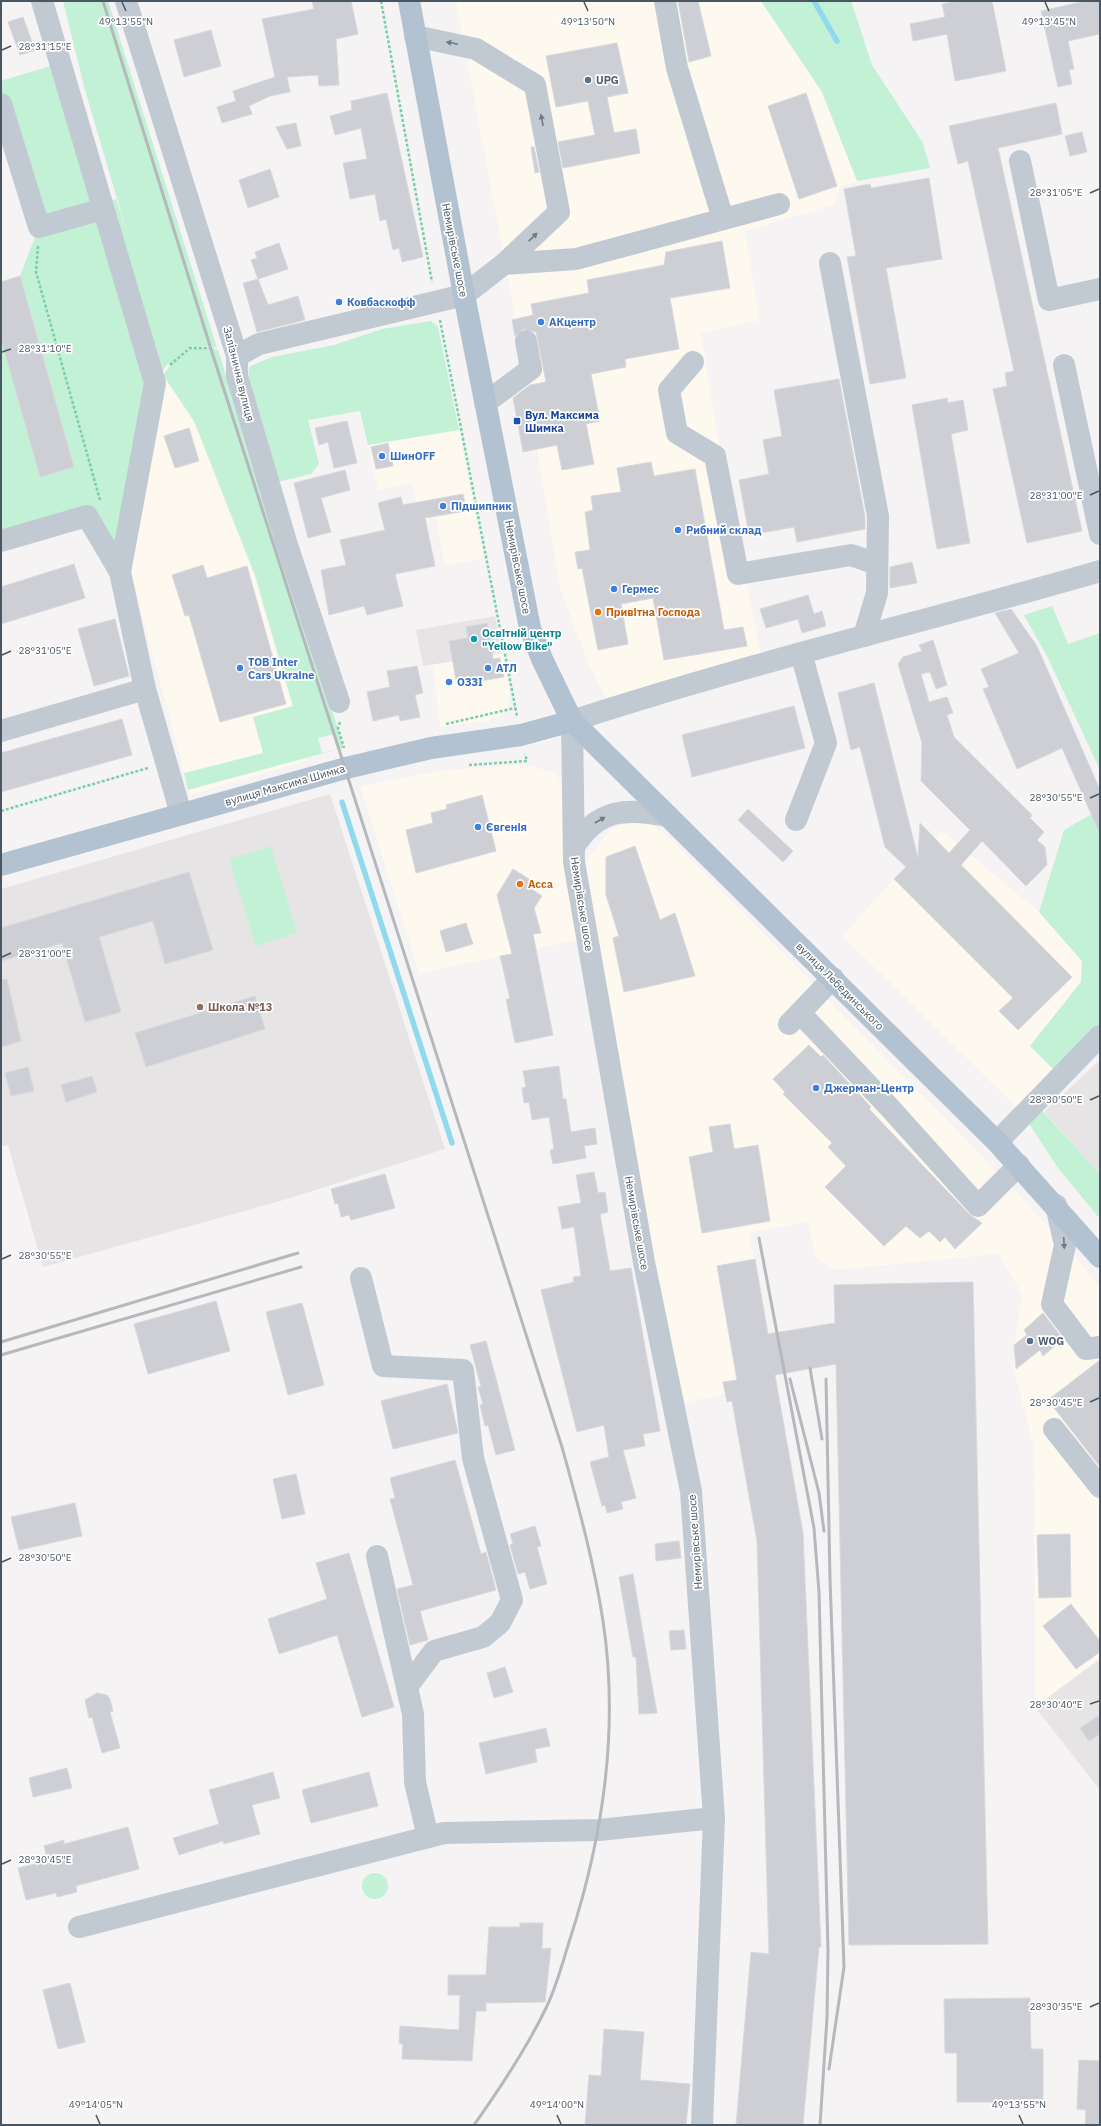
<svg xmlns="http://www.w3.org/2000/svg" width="1101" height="2126" font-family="'IBM Plex Sans',sans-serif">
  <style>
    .commercial { fill: #fdf9ef }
    .education { fill: #e6e4e5 }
    .green { fill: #c3f1d5 }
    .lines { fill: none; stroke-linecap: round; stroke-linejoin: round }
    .stream { stroke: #90daee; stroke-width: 5.5 }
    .building { fill: #cdcfd5; stroke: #d7d9de }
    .path { stroke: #7ad0a6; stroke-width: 2.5; stroke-dasharray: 3 2; stroke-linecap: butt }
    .minor { stroke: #c1cad2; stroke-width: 22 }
    .major { stroke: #b3c2d1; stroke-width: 22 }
    .rail { stroke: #b5b8bd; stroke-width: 3 }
    .oneway { fill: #6e7983 }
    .ticks { fill: none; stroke: #4a5661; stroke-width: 1.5 }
    .service-dot { fill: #5c6f8a; stroke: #fff; stroke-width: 1.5 }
    .shop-dot { fill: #3f7fe0; stroke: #fff; stroke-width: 1.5 }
    .transit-dot { fill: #1a4fb4; stroke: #fff; stroke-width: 1.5 }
    .food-dot { fill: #e8710a; stroke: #fff; stroke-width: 1.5 }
    .culture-dot { fill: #0f9aa8; stroke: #fff; stroke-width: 1.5 }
    .education-dot { fill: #8d6e63; stroke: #fff; stroke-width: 1.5 }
    .labels { text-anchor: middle; stroke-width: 3.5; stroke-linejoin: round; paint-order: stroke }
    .service-label { font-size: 11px; font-weight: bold; fill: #4e5e75; stroke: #fff; text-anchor: start }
    .street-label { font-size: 11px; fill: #4a5661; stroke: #fff }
    .shop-label { font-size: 11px; font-weight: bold; fill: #366cbe; stroke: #fff; text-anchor: start }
    .transit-label { font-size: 11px; font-weight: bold; fill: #164399; stroke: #fff; text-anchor: start }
    .food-label { font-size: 11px; font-weight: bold; fill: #c56008; stroke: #fff; text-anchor: start }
    .culture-label { font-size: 11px; font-weight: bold; fill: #0d838f; stroke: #fff; text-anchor: start }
    .education-label { font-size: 11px; font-weight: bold; fill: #785e54; stroke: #fff; text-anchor: start }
    .ticks-label { font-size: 10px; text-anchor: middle; fill: #4a5661; stroke: #fff; stroke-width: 3.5; stroke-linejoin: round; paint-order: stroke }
  </style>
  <rect width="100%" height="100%" fill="#f5f3f3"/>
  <g class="commercial">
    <polygon points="456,1 761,1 822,92 857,181 841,186 833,205 745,231 760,320 701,333 718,438 763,664 611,708 590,667 561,591 509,284"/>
    <polygon points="165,379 194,422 254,576 308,760 190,795 130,569"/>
    <polygon points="459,430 483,558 445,566 436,518 420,521 412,483 378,490 368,445"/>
    <polygon points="502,653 510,696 508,705 499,716 487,721 440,727 433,665"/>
    <polygon points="524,765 557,773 573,819 577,874 608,832 617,826 629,822 647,822 671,839 1005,1180 1065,1245 1100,1288 1100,1658 1035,1707 1034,1448 1014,1370 1014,1345 1022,1294 999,1254 836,1270 816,1257 808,1222 749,1233 777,1383 673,1405 587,938 419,973 360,786 446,770"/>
    <polygon points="942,831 1039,912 1082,961 1081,982 1030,1046 1059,1074 1022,1113 843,936 894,879"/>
  </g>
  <g class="education">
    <polygon points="495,616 502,653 423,666 416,630"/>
    <polygon points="330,794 445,1149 287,1199 43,1267 8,1145 1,1146 1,889"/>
    <polygon points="1100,1060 1100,1174 1044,1112"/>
    <polygon points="1100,1659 1100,1790 1035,1707"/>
  </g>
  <g class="green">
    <polygon points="63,1 102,1 210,346 190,347 170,365 168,363 162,371 109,201 116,199 128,236 85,90"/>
    <polygon points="104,1 108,1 217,348 211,346"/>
    <polygon points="761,1 851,1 872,65 923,143 930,168 857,181 822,92"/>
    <polygon points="60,63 155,383 120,572 87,516 1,541 1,339 40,477 74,467 20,276 39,227 1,104 1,81"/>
    <polygon points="431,321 438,327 459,430 368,445 360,411 308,420 319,464 311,474 277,482 248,391 249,367 272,357 334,345 382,329"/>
    <polygon points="210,347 334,734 318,738 322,753 339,749 188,790 184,773 263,753 253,717 293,706 255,575 194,421 163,375 175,360 191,348"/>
    <polygon points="211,348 218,350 344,748 340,749"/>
    <polygon points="1052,606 1068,644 1100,633 1100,770 1048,658 1024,615"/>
    <polygon points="1100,809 1100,1025 1055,1071 1030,1046 1081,982 1082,961 1039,912 1064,830"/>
    <polygon points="271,846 297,933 256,946 229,859"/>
    <polygon points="1033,1101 1100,1174 1100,1219 1058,1168 1022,1113"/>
    <circle cx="375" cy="1886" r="13"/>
  </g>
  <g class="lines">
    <g class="stream">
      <polyline points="814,1 837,41"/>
      <polyline points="342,802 452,1143"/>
    </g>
  </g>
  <g class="building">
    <polygon points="312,1 351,1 358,34 336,39 339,85 319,86 318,75 287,77 290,92 270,96 249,106 252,114 222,123 217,107 236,101 233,91 275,77 262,19 314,9"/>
    <polygon points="678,1 698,1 711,56 689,62"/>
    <polygon points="958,1 992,1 1006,71 955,81 947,34 913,41 910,24 945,17 942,4"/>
    <polygon points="1086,1 1100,1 1100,34 1068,41 1074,69 1069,70 1072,84 1058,87 1041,11"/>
    <polygon points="23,17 35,50 20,55 8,22"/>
    <polygon points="211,30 221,66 184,77 174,40"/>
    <polygon points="617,43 628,93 607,97 614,133 636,129 640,153 563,168 558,142 595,135 588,101 556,107 546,56"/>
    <polygon points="387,93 423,257 402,262 399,248 393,250 386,219 380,221 375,194 350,199 343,163 367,159 361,128 335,135 330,116 352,110 351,101"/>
    <polygon points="806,93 837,186 799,199 768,106"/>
    <polygon points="1056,103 1062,134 998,148 1082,531 1027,543 993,389 1007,386 1005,373 1014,371 968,161 958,164 949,126"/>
    <polygon points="296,123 301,146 287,149 276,127"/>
    <polygon points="1082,132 1087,152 1070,156 1065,136"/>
    <polygon points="531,147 534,147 539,172 535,173"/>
    <polygon points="270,169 279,197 248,208 239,180"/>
    <polygon points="929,178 942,259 886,268 906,378 870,384 847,257 856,256 844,189 870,184 871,188"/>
    <polygon points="722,241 730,288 670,298 679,349 625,359 626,367 591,374 600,421 586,424 594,464 562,470 557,445 523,452 513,398 530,385 546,382 536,332 523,329 515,336 512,320 533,315 531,304 589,293 587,280 664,265 666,252"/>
    <polygon points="279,243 288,269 258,279 268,305 298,296 305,320 257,332 243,283 258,279 251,260 257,258 255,252"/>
    <polygon points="20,276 74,467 40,477 1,339 1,282"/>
    <polygon points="839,379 865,517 865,529 797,542 794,527 749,535 739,480 769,474 763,440 782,436 774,390"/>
    <polygon points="947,398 948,403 963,400 968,430 951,434 970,543 937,549 912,405"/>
    <polygon points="347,421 357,463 334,468 328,442 319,445 315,428"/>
    <polygon points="189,428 199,461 175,468 164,436"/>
    <polygon points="388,443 393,466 376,469 371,447"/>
    <polygon points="651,462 654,476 695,469 724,630 743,627 747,646 664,660 653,598 621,604 628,644 598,650 582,568 578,569 575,552 590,550 585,512 593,510 591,496 621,492 617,468"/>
    <polygon points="345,470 350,490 321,498 331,532 308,538 294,483"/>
    <polygon points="463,494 466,511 425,518 435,566 395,574 403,606 367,615 364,606 329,615 321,570 346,565 340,540 385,530 378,503 401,497 403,505"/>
    <polygon points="912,562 917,583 890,588 890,567"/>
    <polygon points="74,564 85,598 1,624 1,587"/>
    <polygon points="203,565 207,578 247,566 286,704 220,722 189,615 185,616 172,575"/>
    <polygon points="808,595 814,614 822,611 826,626 802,633 798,619 766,628 760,609"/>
    <polygon points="1011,609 1037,646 1100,790 1100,834 1062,748 1017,769 983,689 989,687 981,669 1019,653 995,613"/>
    <polygon points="115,619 129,676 94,686 78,629"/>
    <polygon points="487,623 493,659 500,658 504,677 457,685 449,641 468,638 466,627"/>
    <polygon points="933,640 947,685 936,689 930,672 921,674 929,702 947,697 953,713 947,715 954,737 1032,815 1030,818 1044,832 1037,840 1045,847 1047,865 1026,886 982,841 961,865 1072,977 1018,1030 999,1011 1013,998 894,879 906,867 885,847 860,747 851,750 838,693 874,683 918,858 920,823 949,853 970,830 921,781 922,743 898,664 903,657 922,651 919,645"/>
    <polygon points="417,666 423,693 415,695 420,717 400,721 399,715 373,721 367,692 390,687 387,671"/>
    <polygon points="794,706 805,748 692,777 682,735"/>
    <polygon points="122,719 132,755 1,792 1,753"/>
    <polygon points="482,795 496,851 416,873 406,830 433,823 431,813 447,809 446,805"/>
    <polygon points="748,809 793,851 783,862 738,820"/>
    <polygon points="635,846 660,920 675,913 695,976 624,992 613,938 619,936 606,895 606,857"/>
    <polygon points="513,869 534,882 530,888 542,896 534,908 541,933 533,934 553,1035 515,1043 506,999 510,999 500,956 512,954 497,895"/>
    <polygon points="189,872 213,950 165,964 153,921 99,937 121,1012 85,1022 62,943 1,961 1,928"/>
    <polygon points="466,923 473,944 446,952 440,931"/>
    <polygon points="7,979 21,1041 1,1047 1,980"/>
    <polygon points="255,996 265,1029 146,1067 135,1033"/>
    <polygon points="809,1045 821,1057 823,1055 871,1107 869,1109 969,1214 982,1223 955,1249 945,1237 940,1242 929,1231 920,1238 906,1226 884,1246 825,1187 846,1166 828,1147 832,1143 783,1094 785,1092 773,1079"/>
    <polygon points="559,1066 563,1099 566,1099 571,1132 595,1128 597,1144 584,1146 586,1158 553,1164 550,1150 554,1149 549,1117 532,1120 529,1102 524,1103 522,1088 526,1087 523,1071"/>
    <polygon points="28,1067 34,1091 11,1096 5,1073"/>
    <polygon points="92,1076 97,1092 66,1102 61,1085"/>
    <polygon points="730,1124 734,1149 758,1145 770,1221 702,1233 689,1157 713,1152 709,1127"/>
    <polygon points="594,1172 598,1193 605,1192 608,1212 600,1214 610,1271 631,1268 660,1431 643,1434 645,1446 623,1450 636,1498 621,1502 623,1509 607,1513 605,1505 602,1506 590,1462 609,1457 604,1425 577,1432 541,1290 574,1282 573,1277 581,1276 574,1227 562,1229 558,1207 581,1203 576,1175"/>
    <polygon points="385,1174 395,1208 351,1220 349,1215 341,1217 338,1203 335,1204 331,1189"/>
    <polygon points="755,1259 768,1334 835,1323 834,1285 973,1282 988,1944 849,1945 836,1364 775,1375 803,1533 821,1947 819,1947 803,2125 736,2125 751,1952 769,1954 757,1541 732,1401 727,1402 723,1382 737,1380 717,1266"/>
    <polygon points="216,1301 230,1351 148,1374 134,1324"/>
    <polygon points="302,1303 324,1385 288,1395 266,1312"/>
    <polygon points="1043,1313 1063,1339 1043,1356 1040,1350 1016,1369 1014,1345 1027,1335 1024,1330"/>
    <polygon points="486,1341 515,1450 496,1455 488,1425 485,1426 480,1405 483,1404 478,1387 481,1387 470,1345"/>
    <polygon points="1100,1360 1100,1467 1048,1400"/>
    <polygon points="447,1384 458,1433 393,1449 381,1401"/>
    <polygon points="455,1460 481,1554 486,1552 496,1590 420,1611 428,1640 410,1645 397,1589 413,1585 390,1499 395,1498 390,1478"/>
    <polygon points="296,1474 305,1514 282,1519 273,1479"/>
    <polygon points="75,1503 82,1536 19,1550 11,1517"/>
    <polygon points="535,1526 541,1546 537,1547 547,1584 530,1589 525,1572 518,1574 510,1545 513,1544 510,1534"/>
    <polygon points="1070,1534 1071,1597 1039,1598 1037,1535"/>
    <polygon points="679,1541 681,1558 656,1561 655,1544"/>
    <polygon points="349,1553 394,1707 362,1717 337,1635 279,1654 268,1619 327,1599 316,1563"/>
    <polygon points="633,1574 645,1645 657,1713 639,1714 636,1657 633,1657 619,1577"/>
    <polygon points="1071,1604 1100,1641 1100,1652 1076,1669 1043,1626"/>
    <polygon points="684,1630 686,1649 671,1650 669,1631"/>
    <polygon points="505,1667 513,1692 494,1698 487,1673"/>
    <polygon points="97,1693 107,1695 110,1699 113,1711 110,1712 120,1748 102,1753 92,1717 89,1718 85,1700"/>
    <polygon points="1100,1715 1100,1734 1089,1741 1080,1728"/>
    <polygon points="546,1728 550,1746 535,1749 537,1762 486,1774 479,1743"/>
    <polygon points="67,1768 72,1788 33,1797 29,1778"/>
    <polygon points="273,1772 280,1798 252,1805 260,1834 224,1844 223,1841 179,1855 173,1838 219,1824 209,1790"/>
    <polygon points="369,1772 378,1806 311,1823 302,1790"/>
    <polygon points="128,1827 139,1869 76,1886 77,1892 57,1897 56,1893 26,1900 18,1868 48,1861 44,1846 64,1840 64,1844"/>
    <polygon points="520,1923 543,1923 542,1949 551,1948 545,2002 486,2003 486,2011 476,2011 472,2061 402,2059 403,2044 399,2043 400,2026 459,2030 460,1995 448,1995 448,1975 486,1975 489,1927 520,1927"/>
    <polygon points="70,1983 85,2042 58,2049 43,1990"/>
    <polygon points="1030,1998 1031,2049 1043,2049 1043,2102 957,2102 957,2053 945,2053 944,1999"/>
    <polygon points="604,2029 644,2032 640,2080 690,2084 686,2125 585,2125 589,2075 601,2076"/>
    <polygon points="1079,2060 1100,2061 1100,2125 1085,2125 1086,2110 1077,2109"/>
  </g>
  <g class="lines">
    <g class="path">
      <polyline points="381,1 432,282"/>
      <polyline points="38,246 36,272 100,500"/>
      <polyline points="440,320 517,716"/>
      <polyline points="170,365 190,348 214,348"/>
      <polyline points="340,722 338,728 344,748"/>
      <polyline points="446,724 515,708"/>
      <polyline points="469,765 527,761 525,754"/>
      <polyline points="1,811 148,768"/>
    </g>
    <g class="minor">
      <polyline points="42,1 155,383 120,572 145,689 181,814"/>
      <polyline points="126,1 237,356 237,376 287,545 339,702"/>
      <polyline points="665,1 677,68 723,219"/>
      <polyline points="415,36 476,49 535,85 559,212 504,264"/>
      <polyline points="1,104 39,227 103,209"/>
      <polyline points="1020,161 1049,300 1100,289"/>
      <polyline points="830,263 878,516 877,593 864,636"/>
      <polyline points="237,356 259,344 464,295 504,264 576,259 779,204"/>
      <polyline points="693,362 669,390 677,433 715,456 738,574 851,555 877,564"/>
      <polyline points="1064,365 1100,534"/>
      <polyline points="485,403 531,369 526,341"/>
      <polyline points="1,541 87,516 120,572"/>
      <polyline points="1,731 145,689"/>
      <polyline points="796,820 826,743 801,653"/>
      <path d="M574,847C598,808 626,808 668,816"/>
      <polyline points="800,1013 890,1108 978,1206 1019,1165"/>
      <polyline points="789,1024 833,978"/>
      <polyline points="997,1142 1100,1036"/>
      <polyline points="1056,1205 1065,1245 1052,1304 1086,1349 1100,1347"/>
      <polyline points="361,1278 383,1366 463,1370 473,1458 512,1600 500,1623 483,1637 434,1651 407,1687"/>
      <polyline points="1054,1429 1100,1487"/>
      <polyline points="377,1556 413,1714 415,1782 428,1837"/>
      <polyline points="79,1927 444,1833 599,1830 714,1818"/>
      <path d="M702,2125L714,1818L691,1491L644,1262L574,862L572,721C746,664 924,622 1100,571"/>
    </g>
    <g class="major">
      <polyline points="409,1 464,295 530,628 542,659 572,721 997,1142 1100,1257"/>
      <polyline points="1,865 346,768 431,748 521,735 572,721"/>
    </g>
    <g class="rail">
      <path d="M103,1L210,346L562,1447C578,1505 594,1562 603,1621C619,1727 603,1837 570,1939C563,1961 557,1985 547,2006C527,2048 501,2087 474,2125"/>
      <polyline points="759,1238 814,1528 819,1592 828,1951 827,2018 820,2125"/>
      <polyline points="1,1342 298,1253"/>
      <polyline points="1,1355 301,1267"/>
      <polyline points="810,1368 822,1439"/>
      <polyline points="790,1379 819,1493 824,1531"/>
      <polyline points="826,1379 830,1579 844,1967 829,2069"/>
    </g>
  </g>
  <defs><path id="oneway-solid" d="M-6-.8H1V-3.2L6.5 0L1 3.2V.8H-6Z"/></defs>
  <g class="oneway">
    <use href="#oneway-solid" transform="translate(452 43) rotate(-168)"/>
    <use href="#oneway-solid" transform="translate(542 120) rotate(-101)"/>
    <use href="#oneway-solid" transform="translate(533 237) rotate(-43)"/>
    <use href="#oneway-solid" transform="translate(600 820) rotate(-30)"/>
    <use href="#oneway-solid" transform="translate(1064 1243) rotate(87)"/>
  </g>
  <path class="ticks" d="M122,2L126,11M584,2L588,11M1045,2L1049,11M2,50L11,46M1090,193L1099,189M2,352L11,349M1090,495L1099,491M2,655L11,651M1090,798L1099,794M2,957L11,953M1090,1100L1099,1096M2,1259L11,1255M1090,1402L1099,1398M2,1562L11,1558M1090,1704L1099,1701M2,1864L11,1860M1090,2007L1099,2003M96,2115L100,2124M557,2115L561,2124M1019,2115L1023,2124"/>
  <g class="service-dot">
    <circle cx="588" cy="80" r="4"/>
    <circle cx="1030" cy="1341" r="4"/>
  </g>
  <g class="shop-dot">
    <circle cx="339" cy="302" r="4"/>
    <circle cx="541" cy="322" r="4"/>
    <circle cx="382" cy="456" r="4"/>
    <circle cx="443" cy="506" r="4"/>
    <circle cx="678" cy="530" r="4"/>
    <circle cx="614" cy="589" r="4"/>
    <circle cx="240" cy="668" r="4"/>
    <circle cx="488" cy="668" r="4"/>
    <circle cx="449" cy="682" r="4"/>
    <circle cx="478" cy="827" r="4"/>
    <circle cx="816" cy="1088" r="4"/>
  </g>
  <rect class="transit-dot" x="513" y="417" width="8" height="8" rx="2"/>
  <g class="food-dot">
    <circle cx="598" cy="612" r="4"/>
    <circle cx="520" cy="884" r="4"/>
  </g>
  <circle class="culture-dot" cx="474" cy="639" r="4"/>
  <circle class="education-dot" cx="200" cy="1007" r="4"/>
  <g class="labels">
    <g class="service-label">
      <text x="596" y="84">UPG</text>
      <text x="1038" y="1345">WOG</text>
    </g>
    <g class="street-label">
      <text transform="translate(455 250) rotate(79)" y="4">Немирівське шосе</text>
      <text transform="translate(239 374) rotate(76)" y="4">Залізнична вулиця</text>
      <text transform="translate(518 567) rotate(79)" y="4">Немирівське шосе</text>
      <text transform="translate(285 785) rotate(-16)" y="4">вулиця Максима Шимка</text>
      <text transform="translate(582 904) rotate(81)" y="4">Немирівське шосе</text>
      <text transform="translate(840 986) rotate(45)" y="4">вулиця Лебединського</text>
      <text transform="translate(637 1223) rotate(80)" y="4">Немирівське шосе</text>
      <text transform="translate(695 1542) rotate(-94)" y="4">Немирівське шосе</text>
    </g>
    <g class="shop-label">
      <text x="347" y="306">Ковбаскофф</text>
      <text x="549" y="326">АКцентр</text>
      <text x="390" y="460">ШинOFF</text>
      <text x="451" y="510">Підшипник</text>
      <text x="686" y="534">Рибний склад</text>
      <text x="622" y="593">Гермес</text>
      <text x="248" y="666">ТОВ Inter<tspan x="248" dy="13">Cars Ukraine</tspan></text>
      <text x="496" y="672">АТЛ</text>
      <text x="457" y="686">ОЗЗІ</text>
      <text x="486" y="831">Євгенія</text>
      <text x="824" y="1092">Джерман-Центр</text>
    </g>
    <g class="transit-label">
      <text x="525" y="419">Вул. Максима<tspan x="525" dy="13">Шимка</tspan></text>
    </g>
    <g class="food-label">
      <text x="606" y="616">Привітна Господа</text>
      <text x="528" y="888">Асса</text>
    </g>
    <g class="culture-label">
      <text x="482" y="637">Освітній центр<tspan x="482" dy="13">"Yellow Bike"</tspan></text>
    </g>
    <g class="education-label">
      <text x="208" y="1011">Школа №13</text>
    </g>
  </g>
  <g class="ticks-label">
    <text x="126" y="25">49°13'55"N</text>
    <text x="588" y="25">49°13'50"N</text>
    <text x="1049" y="25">49°13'45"N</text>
    <text x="45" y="50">28°31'15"E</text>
    <text x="1056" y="196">28°31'05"E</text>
    <text x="45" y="352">28°31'10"E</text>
    <text x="1056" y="499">28°31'00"E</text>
    <text x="45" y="654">28°31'05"E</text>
    <text x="1056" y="801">28°30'55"E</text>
    <text x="45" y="957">28°31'00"E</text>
    <text x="1056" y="1103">28°30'50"E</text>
    <text x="45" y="1259">28°30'55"E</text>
    <text x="1056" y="1406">28°30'45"E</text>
    <text x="45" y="1561">28°30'50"E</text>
    <text x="1056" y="1708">28°30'40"E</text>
    <text x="45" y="1863">28°30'45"E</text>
    <text x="1056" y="2010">28°30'35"E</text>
    <text x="96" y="2108">49°14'05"N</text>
    <text x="557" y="2108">49°14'00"N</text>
    <text x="1019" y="2108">49°13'55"N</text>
  </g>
  <rect width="1101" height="2126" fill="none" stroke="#4a5661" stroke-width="4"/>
</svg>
